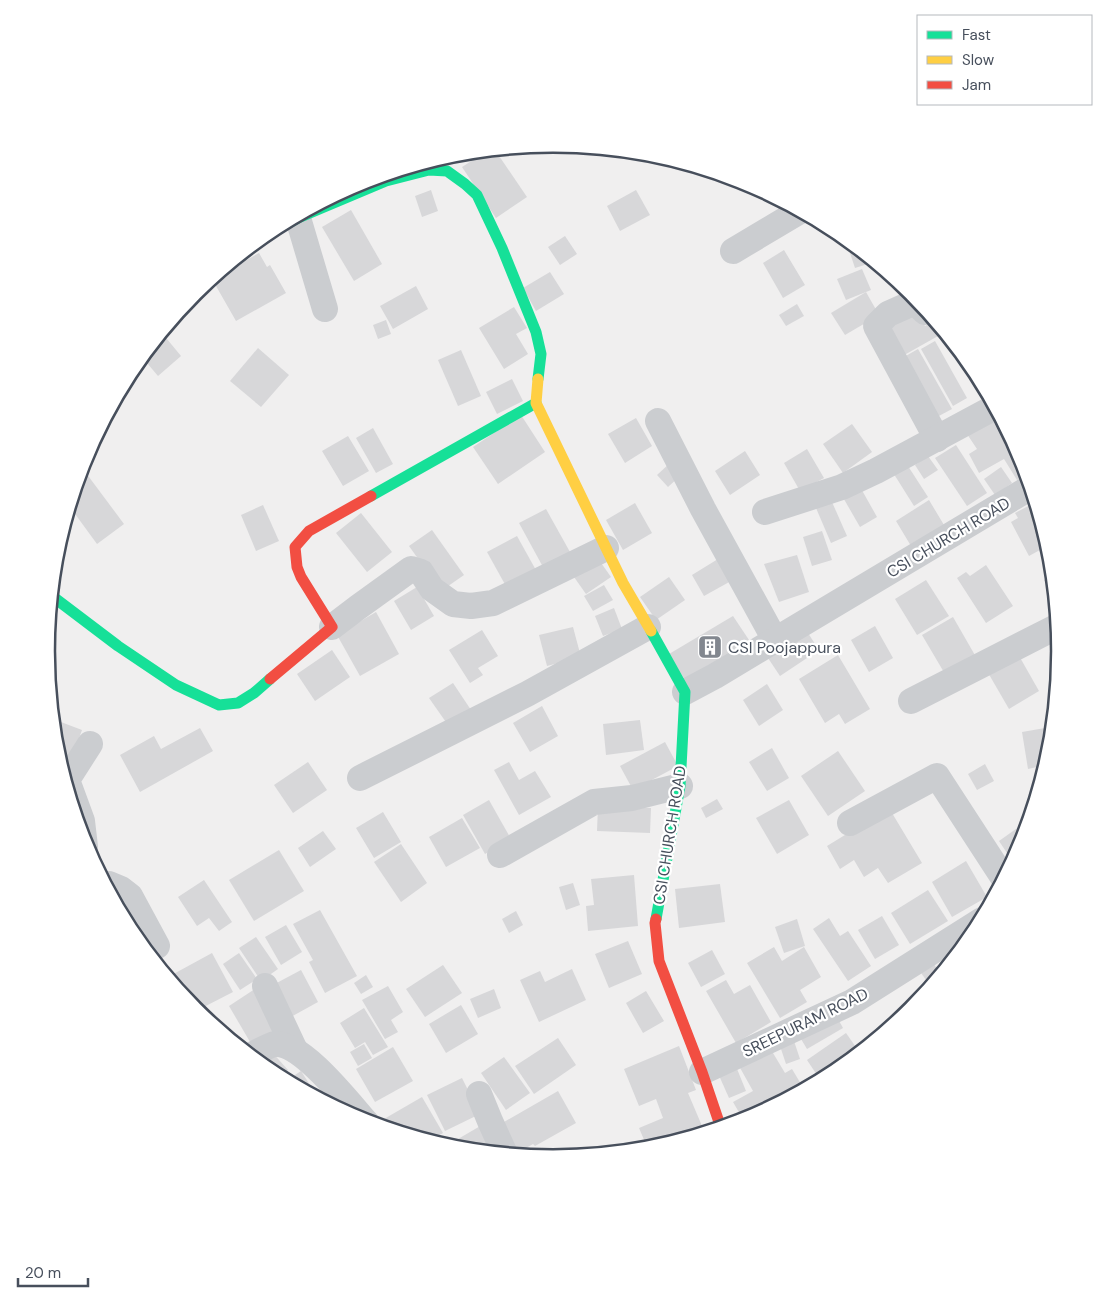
<svg xmlns="http://www.w3.org/2000/svg" width="1107" height="1303" font-family="'DM Sans',sans-serif">
  <style>
    .building { fill: #d7d7d9 }
    .lines { fill: none; stroke-linecap: round; stroke-linejoin: round }
    .street { stroke: #cbcdd0; stroke-width: 26 }
    .fast { stroke: #16e098; stroke-width: 11 }
    .slow { stroke: #ffcf43; stroke-width: 11 }
    .jam { stroke: #f24e42; stroke-width: 11 }
    .labels { text-anchor: middle; stroke-width: 4.5; stroke-linejoin: round; paint-order: stroke }
    .street-label { font-size: 16px; fill: #474f5c; stroke: #fff }
    .poi-label { font-size: 16px; fill: #474f5c; stroke: #fff; text-anchor: start }
    .rim { fill: none; stroke: #474f5c; stroke-width: 2.5 }
  </style>
  <rect width="100%" height="100%" fill="#f0efef"/>
  <g class="building">
    <polygon points="495,150 527,197 496,218 462,167 487,151"/>
    <polygon points="464,153 451,162 447,156 455,154"/>
    <polygon points="431,190 438,211 422,217 415,196"/>
    <polygon points="636,190 650,215 620,231 607,206"/>
    <polygon points="771,195 791,206 780,212"/>
    <polygon points="351,210 382,264 354,281 322,227"/>
    <polygon points="565,236 577,254 560,265 548,247"/>
    <polygon points="845,238 860,250 874,262 855,268"/>
    <polygon points="784,250 805,285 783,298 763,263"/>
    <polygon points="259,253 267,267 270,265 286,293 236,321 212,279"/>
    <polygon points="862,269 871,290 846,300 837,279"/>
    <polygon points="550,272 564,294 536,311 523,288"/>
    <polygon points="416,286 428,309 393,329 380,306"/>
    <polygon points="866,292 879,315 845,335 831,313"/>
    <polygon points="797,304 804,316 786,326 779,315"/>
    <polygon points="514,307 527,328 516,334 528,354 504,369 479,328"/>
    <polygon points="914,307 925,326 931,323 938,336 899,358 881,326"/>
    <polygon points="386,320 391,334 378,339 373,325"/>
    <polygon points="162,333 181,356 158,376 142,357"/>
    <polygon points="935,341 967,398 953,406 921,349"/>
    <polygon points="258,348 289,375 261,407 230,381"/>
    <polygon points="918,349 952,409 937,417 904,357"/>
    <polygon points="461,350 481,396 458,406 438,360"/>
    <polygon points="512,379 523,401 497,414 486,392"/>
    <polygon points="521,415 545,452 498,484 473,447"/>
    <polygon points="996,417 1026,469 1027,473 1017,480 1004,459 979,473 969,454 977,449 967,434"/>
    <polygon points="636,418 652,446 625,463 608,434"/>
    <polygon points="852,424 872,452 843,473 823,444"/>
    <polygon points="373,428 393,464 376,473 356,438"/>
    <polygon points="348,436 369,471 343,486 322,451"/>
    <polygon points="956,445 987,493 967,506 935,458"/>
    <polygon points="807,449 824,478 800,491 784,463"/>
    <polygon points="745,451 760,475 730,495 715,471"/>
    <polygon points="928,456 938,470 924,479 915,465"/>
    <polygon points="670,463 680,476 668,487 657,475"/>
    <polygon points="906,463 928,497 914,506 892,471"/>
    <polygon points="1001,467 1012,483 995,495 984,479"/>
    <polygon points="86,473 124,524 97,544 70,507 79,478"/>
    <polygon points="859,485 877,517 860,527 841,494"/>
    <polygon points="929,500 947,530 914,551 896,521"/>
    <polygon points="832,502 847,536 831,543 816,508"/>
    <polygon points="1036,502 1049,545 1029,556 1011,522 1018,518 1015,513"/>
    <polygon points="635,503 652,533 623,550 606,520"/>
    <polygon points="263,505 279,541 256,551 241,515"/>
    <polygon points="546,509 570,552 543,567 519,523"/>
    <polygon points="361,513 392,552 367,572 336,533"/>
    <polygon points="432,530 464,575 441,591 409,546"/>
    <polygon points="822,531 832,560 812,566 803,537"/>
    <polygon points="517,536 537,572 507,588 487,552"/>
    <polygon points="797,555 809,592 779,602 764,564"/>
    <polygon points="718,559 731,581 704,596 692,575"/>
    <polygon points="599,560 611,577 586,594 574,577"/>
    <polygon points="986,565 1013,606 986,623 957,578 966,572 970,576"/>
    <polygon points="1053,575 1056,600 1044,580"/>
    <polygon points="669,577 685,600 656,620 640,597"/>
    <polygon points="926,580 949,616 917,635 895,599"/>
    <polygon points="604,585 613,600 593,611 584,596"/>
    <polygon points="417,587 434,616 411,630 394,601"/>
    <polygon points="614,608 622,629 603,636 595,616"/>
    <polygon points="376,612 399,654 360,676 337,635"/>
    <polygon points="733,616 749,640 685,680 669,654"/>
    <polygon points="953,617 976,657 945,674 922,635"/>
    <polygon points="875,626 893,658 869,672 851,640"/>
    <polygon points="573,627 581,657 547,666 539,635"/>
    <polygon points="482,630 498,656 478,668 483,675 470,683 449,650"/>
    <polygon points="806,630 819,650 780,676 766,655"/>
    <polygon points="332,650 350,677 315,701 297,674"/>
    <polygon points="1018,654 1039,691 1009,709 987,671"/>
    <polygon points="838,655 870,709 845,724 839,714 825,723 799,679"/>
    <polygon points="453,683 471,710 448,725 429,698"/>
    <polygon points="767,684 783,710 759,726 743,700"/>
    <polygon points="542,706 558,736 530,752 513,723"/>
    <polygon points="53,719 82,730 71,760 57,755"/>
    <polygon points="640,720 644,750 606,755 603,724"/>
    <polygon points="200,728 213,751 140,792 120,755 154,736 161,749"/>
    <polygon points="1045,728 1047,738 1052,737 1051,751 1046,765 1028,769 1022,732"/>
    <polygon points="665,742 678,766 633,790 620,766"/>
    <polygon points="772,748 789,778 767,791 749,762"/>
    <polygon points="838,751 865,791 828,816 801,776"/>
    <polygon points="308,762 327,790 293,813 274,785"/>
    <polygon points="509,762 519,780 535,771 551,797 519,815 494,770"/>
    <polygon points="985,764 994,781 977,790 968,774"/>
    <polygon points="717,799 723,809 706,818 701,808"/>
    <polygon points="489,800 511,839 485,854 463,815"/>
    <polygon points="789,800 809,835 777,854 756,818"/>
    <polygon points="598,806 651,808 650,833 597,831"/>
    <polygon points="889,808 922,863 888,883 878,868 864,877 854,860 840,869 827,846"/>
    <polygon points="383,812 401,842 374,858 356,828"/>
    <polygon points="462,818 480,848 446,867 429,837"/>
    <polygon points="1030,819 1022,846 1013,862 999,841"/>
    <polygon points="323,831 336,849 310,867 298,848"/>
    <polygon points="401,844 427,883 401,902 374,862"/>
    <polygon points="279,850 304,891 254,921 229,880"/>
    <polygon points="966,861 987,897 952,917 932,882"/>
    <polygon points="634,875 638,926 588,931 586,906 594,905 591,879"/>
    <polygon points="204,880 232,922 219,931 209,918 197,926 178,897"/>
    <polygon points="573,883 580,905 566,910 559,887"/>
    <polygon points="720,884 725,922 679,928 675,889"/>
    <polygon points="928,890 948,921 910,944 891,913"/>
    <polygon points="122,905 144,941 140,944 132,933 118,907"/>
    <polygon points="320,910 357,976 325,993 309,962 313,960 293,924"/>
    <polygon points="516,911 523,925 509,933 502,919"/>
    <polygon points="882,916 899,945 875,959 858,930"/>
    <polygon points="829,918 840,936 848,931 871,966 848,981 813,929"/>
    <polygon points="797,919 805,946 784,953 775,927"/>
    <polygon points="286,925 302,952 281,965 265,937"/>
    <polygon points="256,937 278,969 261,981 239,948"/>
    <polygon points="628,941 642,974 609,988 595,954"/>
    <polygon points="774,947 782,961 804,947 821,977 800,990 807,1002 780,1018 747,963"/>
    <polygon points="712,950 725,974 701,987 688,963"/>
    <polygon points="212,953 233,992 196,1011 168,977"/>
    <polygon points="239,953 257,979 240,990 223,964"/>
    <polygon points="932,961 941,975 931,987 919,970"/>
    <polygon points="443,965 462,993 425,1017 406,989"/>
    <polygon points="572,969 586,1000 539,1022 520,980 540,971 545,982"/>
    <polygon points="301,970 318,1002 289,1018 271,986"/>
    <polygon points="366,975 373,987 361,994 354,983"/>
    <polygon points="726,980 734,994 750,985 771,1022 736,1043 706,991"/>
    <polygon points="388,986 403,1012 391,1020 398,1032 385,1039 362,1000"/>
    <polygon points="258,987 281,1027 253,1047 229,1006"/>
    <polygon points="494,989 501,1008 478,1018 470,999"/>
    <polygon points="646,991 664,1021 643,1033 626,1003"/>
    <polygon points="461,1005 478,1034 446,1053 429,1024"/>
    <polygon points="364,1008 388,1047 373,1055 365,1042 355,1048 340,1023"/>
    <polygon points="837,1017 843,1028 807,1049 801,1039"/>
    <polygon points="890,1027 890,1028 864,1049 861,1043"/>
    <polygon points="846,1033 860,1053 835,1073 821,1081 807,1060"/>
    <polygon points="792,1035 800,1059 786,1064 778,1040"/>
    <polygon points="558,1038 576,1065 534,1094 515,1066"/>
    <polygon points="364,1044 372,1058 358,1066 350,1052"/>
    <polygon points="679,1046 696,1090 688,1093 705,1133 648,1149 639,1128 663,1118 656,1099 639,1106 624,1069"/>
    <polygon points="393,1047 413,1081 375,1102 356,1069"/>
    <polygon points="770,1048 785,1073 792,1069 801,1084 746,1115 748,1120 744,1121 733,1102 753,1091 739,1066"/>
    <polygon points="271,1051 288,1070 280,1077 271,1073 258,1062"/>
    <polygon points="504,1057 530,1093 506,1110 481,1073"/>
    <polygon points="735,1064 746,1091 729,1098 717,1071"/>
    <polygon points="301,1071 319,1099 286,1081"/>
    <polygon points="462,1078 480,1114 445,1131 427,1095"/>
    <polygon points="558,1091 576,1123 535,1146 533,1144 514,1155 497,1126"/>
    <polygon points="422,1097 443,1133 429,1141 390,1129 384,1119"/>
    <polygon points="482,1125 496,1148 488,1152 454,1149 446,1146"/>
  </g>
  <g class="lines">
    <g class="street">
      <polyline points="298,218 325,309"/>
      <polyline points="733,251 800,211"/>
      <polyline points="927,311 925,312 915,302 888,314 876,326 937,439"/>
      <polyline points="658,421 703,509 775,640"/>
      <polyline points="765,512 842,487 876,471 995,407"/>
      <polyline points="332,627 357,608 411,569 421,572 432,589 453,604 471,606 493,603 606,548"/>
      <polyline points="685,692 715,676 1031,487"/>
      <polyline points="911,701 1058,626"/>
      <polyline points="360,778 527,694 648,627"/>
      <polyline points="850,823 937,776 1004,879"/>
      <polyline points="85,847 82,821 67,780 90,744"/>
      <polyline points="500,855 594,802 632,798 680,786"/>
      <polyline points="106,884 109,884 121,889 130,896 157,946"/>
      <polyline points="265,986 295,1050"/>
      <path d="M250,1056C256,1053 269,1045 275,1044C302,1042 349,1103 366,1122"/>
      <polyline points="702,1072 852,1002 982,920"/>
      <polyline points="479,1094 490,1121 505,1154"/>
    </g>
    <g class="fast">
      <polyline points="260,239 298,218 386,181 429,170 447,171 465,184 477,195 502,248 536,332 541,354 538,379"/>
      <polyline points="371,496 536,403"/>
      <polyline points="52,596 118,646 176,685 219,705 238,703 254,693 270,679"/>
      <polyline points="651,631 685,692 680,786 656,919"/>
    </g>
    <polyline class="slow" points="538,379 536,403 623,583 651,631"/>
    <g class="jam">
      <polyline points="270,679 332,627 301,577 297,567 295,547 309,531 371,496"/>
      <polyline points="656,919 655,923 659,961 702,1072 721,1128"/>
    </g>
  </g>
  <defs>
    <symbol id="building-square" viewBox="-11 -11 22 22"><rect x="-9" y="-9" width="18" height="18" rx="4" fill="#82878f" stroke="#fff"/><path d="M-4-6H4V6H1V3H-1V6H-4ZM-2.5-4.3h1.7v1.8h-1.7ZM.8-4.3h1.7v1.8H.8ZM-2.5-1h1.7V.8h-1.7ZM.8-1h1.7V.8H.8Z" fill="#fff"/></symbol>
  </defs>
  <g fill-rule="evenodd">
    <use href="#building-square" x="696" y="633" width="28" height="28"/>
  </g>
  <g class="labels">
    <g class="street-label">
      <text transform="translate(948 537) rotate(-31)" y="6">CSI CHURCH ROAD</text>
      <text transform="translate(669 835) rotate(-81)" y="6">CSI CHURCH ROAD</text>
      <text transform="translate(805 1022) rotate(-26)" y="6">SREEPURAM ROAD</text>
    </g>
    <g class="poi-label">
      <text x="728" y="653">CSI Poojappura</text>
    </g>
  </g>
  <path d="M0 0H1107V1303H0ZM55 651a498 498 0 1 1 996 0a498 498 0 1 1-996 0Z" fill="#fff" fill-rule="evenodd"/>
  <path class="rim" d="M55 651a498 498 0 1 1 996 0a498 498 0 1 1-996 0Z"/>
  <rect x="917" y="15" width="175" height="90" fill="#ffffff" stroke="#b5b9be"/>
  <rect x="927" y="31" width="25" height="8" fill="#16e098" stroke="#b5b9be"/>
  <text x="962" y="40" font-size="15" fill="#474f5c">Fast</text>
  <rect x="927" y="56" width="25" height="8" fill="#ffcf43" stroke="#b5b9be"/>
  <text x="962" y="65" font-size="15" fill="#474f5c">Slow</text>
  <rect x="927" y="81" width="25" height="8" fill="#f24e42" stroke="#b5b9be"/>
  <text x="962" y="90" font-size="15" fill="#474f5c">Jam</text>
  <path d="M18 1278v8h70v-8" fill="none" stroke="#474f5c" stroke-width="2.5"/>
  <text x="25" y="1278" font-size="15" fill="#474f5c" stroke="#ffffff" stroke-width="4" paint-order="stroke">20 m</text>
</svg>
